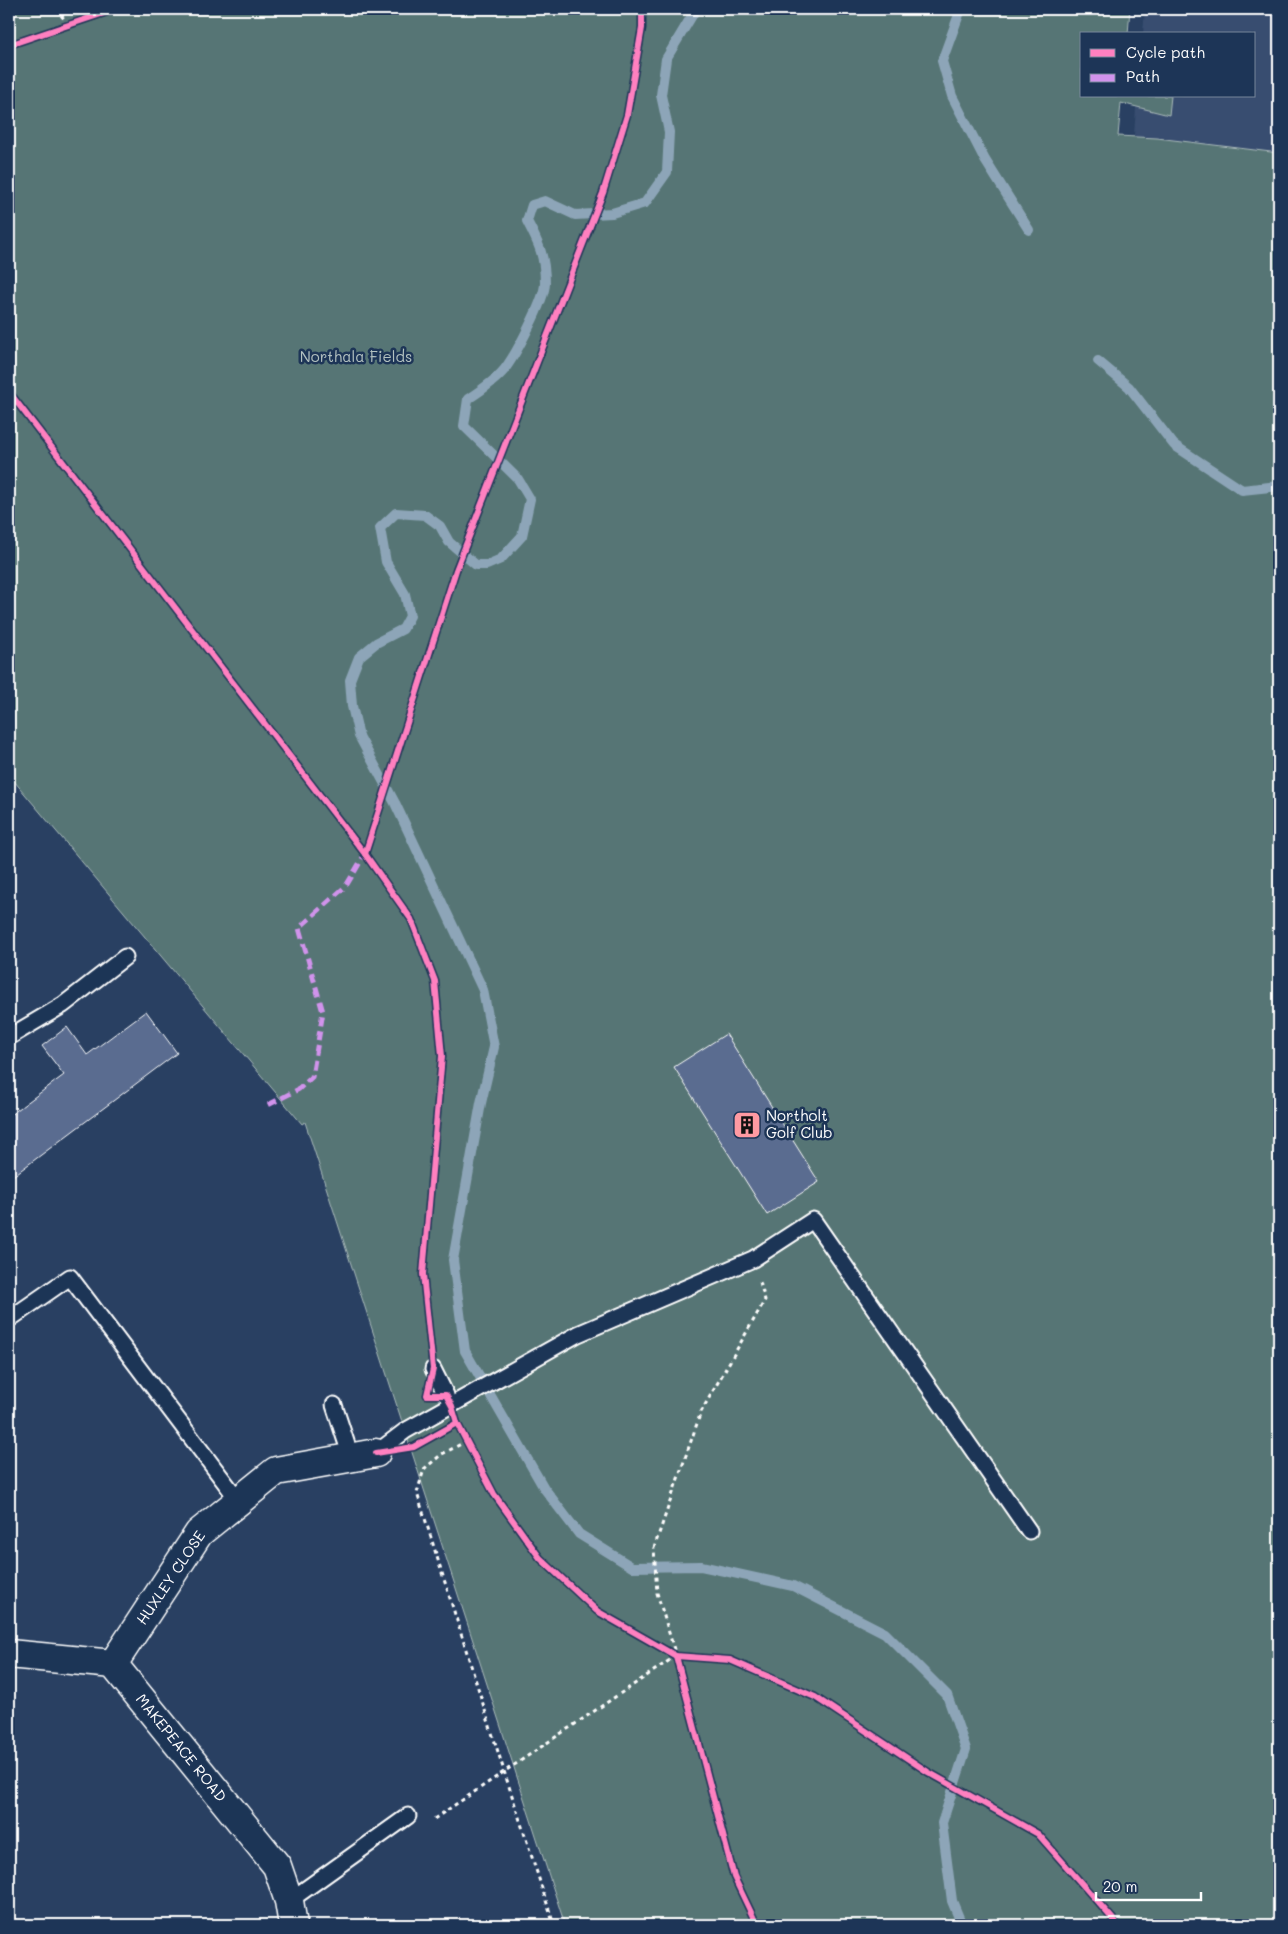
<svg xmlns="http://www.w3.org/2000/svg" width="1288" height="1934" font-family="Mali,sans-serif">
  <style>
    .built { fill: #384d70 }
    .green { fill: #567574; stroke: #aababa }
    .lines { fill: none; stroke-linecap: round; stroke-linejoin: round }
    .stream { stroke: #8da5b8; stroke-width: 10 }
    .building { fill: #5a6c90; stroke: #fff }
    .lane-casing { stroke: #fff; stroke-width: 19 }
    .street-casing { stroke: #fff; stroke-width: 31 }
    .path { stroke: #fff; stroke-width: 3; stroke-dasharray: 4 4; stroke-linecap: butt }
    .lane { stroke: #1d3557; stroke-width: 15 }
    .street { stroke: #1d3557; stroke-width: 28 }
    .quiet { stroke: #d193ec; stroke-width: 5; stroke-dasharray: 10 5; stroke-linecap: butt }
    .cycleway-casing { stroke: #1d3557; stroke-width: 9 }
    .cycleway { stroke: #ff80c0; stroke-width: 6 }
    .labels { text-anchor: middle; stroke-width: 5; stroke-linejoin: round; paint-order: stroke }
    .park-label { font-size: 15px; fill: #b3c1c0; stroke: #1d3557 }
    .poi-label { font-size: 15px; fill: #fff; stroke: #1d3557; text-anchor: start }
    .street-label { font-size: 15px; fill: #fff; stroke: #1d3557 }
  </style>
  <rect width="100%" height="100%" fill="#294062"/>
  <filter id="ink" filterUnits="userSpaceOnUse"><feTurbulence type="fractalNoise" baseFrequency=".02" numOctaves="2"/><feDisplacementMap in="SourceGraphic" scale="10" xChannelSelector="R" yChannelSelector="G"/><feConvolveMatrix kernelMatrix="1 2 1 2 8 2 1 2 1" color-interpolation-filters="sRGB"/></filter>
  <g filter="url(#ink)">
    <polygon class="built" points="1145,9 1279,9 1279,158 1132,161 1137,96 1254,96 1254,34 1143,34"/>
    <polygon class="green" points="9,9 1130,9 1128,34 1082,34 1082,96 1171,96 1169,115 1121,103 1118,136 1157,138 1279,153 1279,1925 565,1925 305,1122 302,1124 9,775"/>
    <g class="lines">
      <g class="stream">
        <path d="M696,9L666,59L661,95L669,132L667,172L645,203L612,213L575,215L545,201L532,205L527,221C539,244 545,256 545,283C545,300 515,356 504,370C494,382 480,391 468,399L464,426L518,479L530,499L522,536L501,559L487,565H476L449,542L440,526L425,515L396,513L380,528L386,562L405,594L410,616L403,629L376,643L359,657L350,680L352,706L359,736L395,803L483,990L494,1047L481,1103L453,1260L465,1351L544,1488L579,1534L632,1567L701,1566L793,1586L885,1633L947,1695L966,1749L942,1823L952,1901L962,1925"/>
        <polyline points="961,9 942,61 952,96 985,160 1029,230"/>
        <polyline points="1098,361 1129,387 1174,445 1242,490 1279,486"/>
      </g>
    </g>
    <g class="building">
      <polygon points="146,1011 177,1053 9,1179 9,1116 64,1075 42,1046 67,1027 87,1055"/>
      <polygon points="726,1034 819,1182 767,1215 674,1067"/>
    </g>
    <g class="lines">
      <defs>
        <g id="lane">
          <polyline points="9,1037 63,1005 125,957"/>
          <polyline points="11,1318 70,1277 239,1501"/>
          <polyline points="433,1369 446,1395"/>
          <polyline points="334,1405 351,1457"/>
          <polyline points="376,1453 405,1431 578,1334 753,1259 813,1220 1029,1531"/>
          <polyline points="289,1901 408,1816"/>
        </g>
        <g id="street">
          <polyline points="9,1654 113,1664 277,1866 289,1901 293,1925"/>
          <polyline points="113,1664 199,1533 276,1471 376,1453"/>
        </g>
      </defs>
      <use href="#lane" class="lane-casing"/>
      <use href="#street" class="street-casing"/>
      <g class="path">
        <polyline points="56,9 69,25"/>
        <polyline points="9,45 116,9"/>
        <polyline points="9,392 365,853"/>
        <polyline points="365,854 456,570 603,193 627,115 642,28 642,9"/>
        <polyline points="467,1441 442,1454 424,1469 417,1493 504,1771 554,1925"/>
        <polyline points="434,1819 676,1656"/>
        <polyline points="757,1925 734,1877 676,1656 657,1593 654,1548 701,1412 765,1300 760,1282"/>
      </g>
      <use href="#lane" class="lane"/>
      <use href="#street" class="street"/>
      <polyline class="quiet" points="268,1105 299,1089 312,1077 323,1012 299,928 346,886 365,854"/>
      <defs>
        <g id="cycleway">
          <polyline points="9,45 116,9"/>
          <polyline points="9,392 365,854 411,919 435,981 442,1056 423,1274 433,1369 427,1395 446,1395 452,1406 457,1423 494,1494 540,1558 597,1611 676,1656 730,1660 815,1697 928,1772 1038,1834 1118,1925"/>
          <polyline points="365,854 456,570 603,193 627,115 642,28 642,9"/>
          <polyline points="376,1453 414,1447 457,1423"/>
          <polyline points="676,1656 734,1877 757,1925"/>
        </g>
      </defs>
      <use href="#cycleway" class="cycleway-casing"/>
      <use href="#cycleway" class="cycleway"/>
    </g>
  </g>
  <defs>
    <symbol id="building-square" viewBox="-11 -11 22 22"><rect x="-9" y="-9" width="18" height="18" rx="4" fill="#ff9aa2" stroke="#1d3557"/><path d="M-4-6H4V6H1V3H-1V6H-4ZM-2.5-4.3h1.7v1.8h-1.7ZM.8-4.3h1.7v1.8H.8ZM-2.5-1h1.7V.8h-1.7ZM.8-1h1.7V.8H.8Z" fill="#111"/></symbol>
  </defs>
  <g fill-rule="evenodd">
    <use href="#building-square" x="731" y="1109" width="32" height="32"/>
  </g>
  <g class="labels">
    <g class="park-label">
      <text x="356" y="362">Northala Fields</text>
    </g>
    <g class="poi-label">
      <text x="766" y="1121">Northolt<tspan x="766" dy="17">Golf Club</tspan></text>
    </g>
    <g class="street-label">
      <text transform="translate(171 1578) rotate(-56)" y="5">HUXLEY CLOSE</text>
      <text transform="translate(181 1748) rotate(51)" y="5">MAKEPEACE ROAD</text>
    </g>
  </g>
  <rect width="1288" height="1934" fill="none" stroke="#1d3557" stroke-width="30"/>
  <rect x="15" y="15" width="1258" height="1904" fill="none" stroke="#fff" stroke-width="2" filter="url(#ink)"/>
  <rect x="1080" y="32" width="175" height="65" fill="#1d3557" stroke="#77869a"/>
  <rect x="1090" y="49" width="25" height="8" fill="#ff80c0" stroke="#77869a"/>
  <text x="1126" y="58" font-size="15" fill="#ffffff">Cycle path</text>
  <rect x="1090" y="74" width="25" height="8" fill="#d193ec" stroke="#77869a"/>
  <text x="1126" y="82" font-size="15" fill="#ffffff">Path</text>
  <path d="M1096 1892v8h105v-8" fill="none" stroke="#ffffff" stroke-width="2.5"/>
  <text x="1103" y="1892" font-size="15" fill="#ffffff" stroke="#1d3557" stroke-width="4" paint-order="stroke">20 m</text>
</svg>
